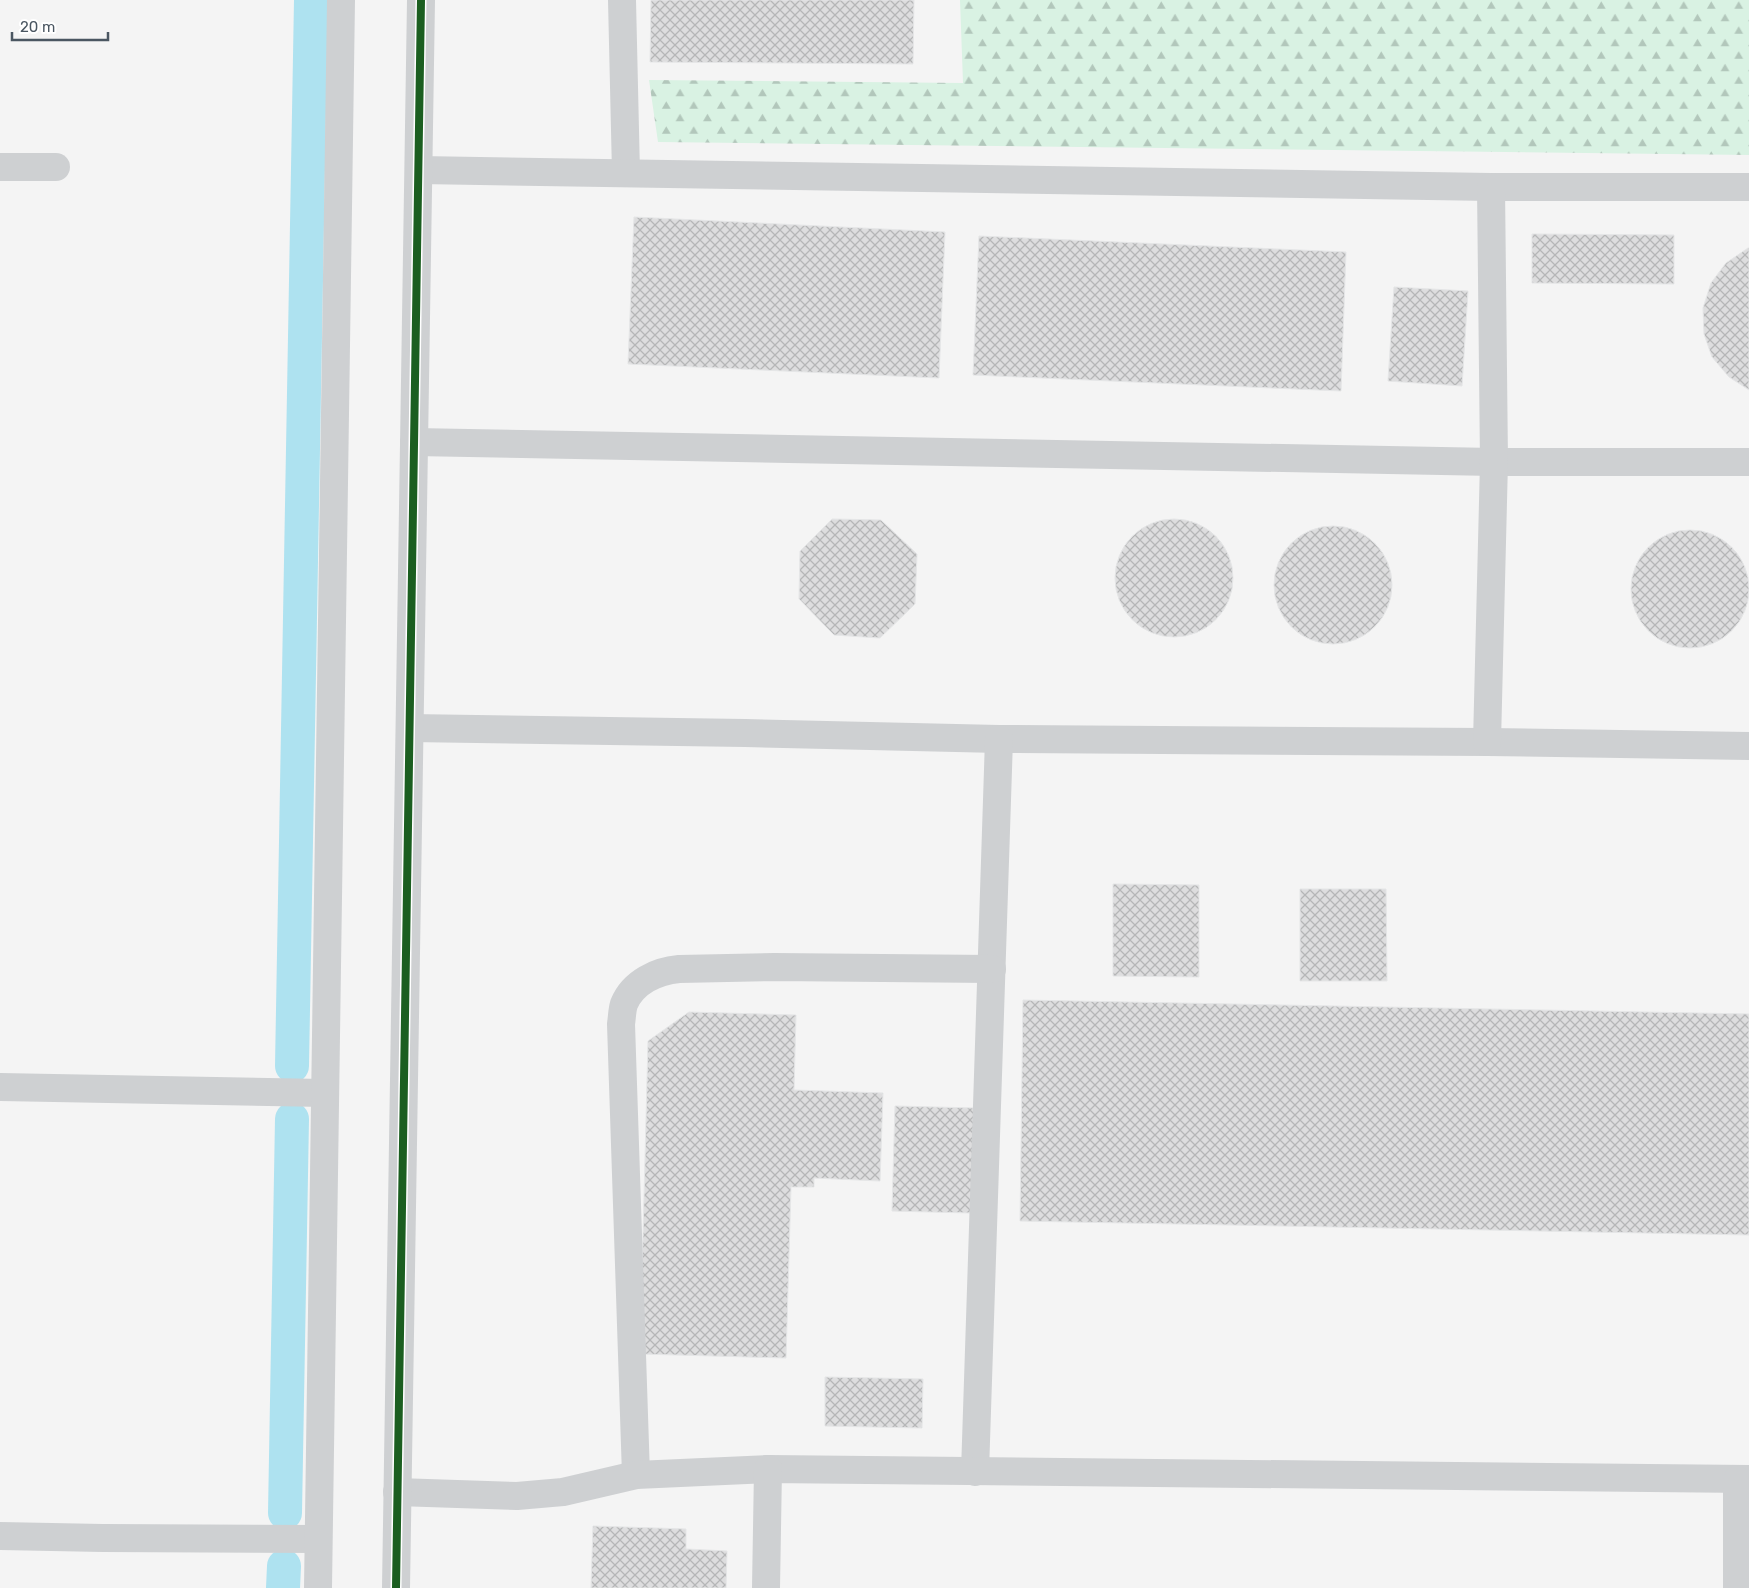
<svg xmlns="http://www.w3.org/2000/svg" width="1749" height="1588" font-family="Rubik,sans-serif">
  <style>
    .forest { fill: url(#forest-firs) }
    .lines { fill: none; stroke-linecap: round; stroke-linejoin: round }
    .canal { stroke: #aee2f0; stroke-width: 34 }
    .building { fill: url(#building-cross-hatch); stroke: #e5e6e7 }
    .minor { stroke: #ced0d2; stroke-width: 28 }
    .cycleway-casing { stroke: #fff; stroke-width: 11 }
    .cycleway { stroke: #1b5e20; stroke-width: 8 }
  </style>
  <defs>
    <pattern id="forest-firs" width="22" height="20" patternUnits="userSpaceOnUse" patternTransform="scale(1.25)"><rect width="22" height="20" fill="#d9f2e3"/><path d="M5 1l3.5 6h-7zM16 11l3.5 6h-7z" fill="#b2c7bb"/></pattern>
    <pattern id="building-cross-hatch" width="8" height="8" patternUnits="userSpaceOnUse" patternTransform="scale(1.25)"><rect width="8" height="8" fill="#ddddde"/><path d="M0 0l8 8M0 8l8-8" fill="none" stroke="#b5b6b7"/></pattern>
  </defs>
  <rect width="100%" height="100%" fill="#f4f4f4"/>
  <polygon class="forest" points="960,0 1749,0 1749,155 658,142 649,80 963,83"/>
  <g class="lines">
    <g class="canal">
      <polyline points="292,1066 311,0"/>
      <polyline points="285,1513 292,1119"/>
      <polyline points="283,1588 284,1566"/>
    </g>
  </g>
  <g class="building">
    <polygon points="651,0 914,0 913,64 650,62"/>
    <polygon points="634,217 945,232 939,378 628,364"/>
    <polygon points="1532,234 1674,235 1674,284 1532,283"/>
    <polygon points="979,236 1346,252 1341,391 973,375"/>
    <polygon points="1748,248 1749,248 1749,390 1729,377 1712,357 1704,334 1703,308 1711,283 1726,263"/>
    <polygon points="1394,287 1468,291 1462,386 1388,381"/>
    <polygon points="832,519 881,520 917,554 915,604 880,638 834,635 799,599 800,551"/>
    <circle cx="1174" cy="578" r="59"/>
    <circle cx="1333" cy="585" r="59"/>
    <circle cx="1690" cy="589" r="59"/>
    <polygon points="1113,884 1199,885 1199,977 1113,976"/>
    <polygon points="1300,889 1386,889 1387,981 1300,981"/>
    <polygon points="1023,1000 1749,1014 1749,1235 1020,1221"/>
    <polygon points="689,1012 796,1015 794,1090 883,1093 880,1181 814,1178 814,1187 791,1187 786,1358 640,1354 648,1041"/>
    <polygon points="895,1106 974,1108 971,1213 892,1211"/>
    <polygon points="825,1377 923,1379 922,1428 825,1426"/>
    <polygon points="593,1526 686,1529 686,1549 727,1551 726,1588 591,1588"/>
  </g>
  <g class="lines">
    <g class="minor">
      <polyline points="622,0 626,173"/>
      <polyline points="0,167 56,167"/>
      <polyline points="419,170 1491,187 1749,187"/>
      <polyline points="414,442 1494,462 1749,462"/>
      <polyline points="410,728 745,733 999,739 1487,742 1749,746"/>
      <polyline points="1487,742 1494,462 1491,187"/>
      <polyline points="0,1087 325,1093"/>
      <polyline points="975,1472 999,739"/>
      <path d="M636,1475L621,1024C622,1018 622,1010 624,1004C633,982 657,971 679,969L774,967L992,969"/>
      <polyline points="397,1492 517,1496 563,1492 636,1475 768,1469 1749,1479"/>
      <polyline points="0,1536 103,1538 318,1539"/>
      <polyline points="318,1588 341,0"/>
      <polyline points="396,1588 421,0"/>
      <polyline points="766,1588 768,1469"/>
      <polyline points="1737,1588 1737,1480"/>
    </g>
    <defs>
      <polyline id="cycleway" points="396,1588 421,0"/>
    </defs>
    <use href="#cycleway" class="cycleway-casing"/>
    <use href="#cycleway" class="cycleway"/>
  </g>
  <path d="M12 32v8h96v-8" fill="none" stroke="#4a5661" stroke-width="2.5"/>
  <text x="20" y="32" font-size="15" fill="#4a5661" stroke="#ffffff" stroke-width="4" paint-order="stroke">20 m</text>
</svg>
